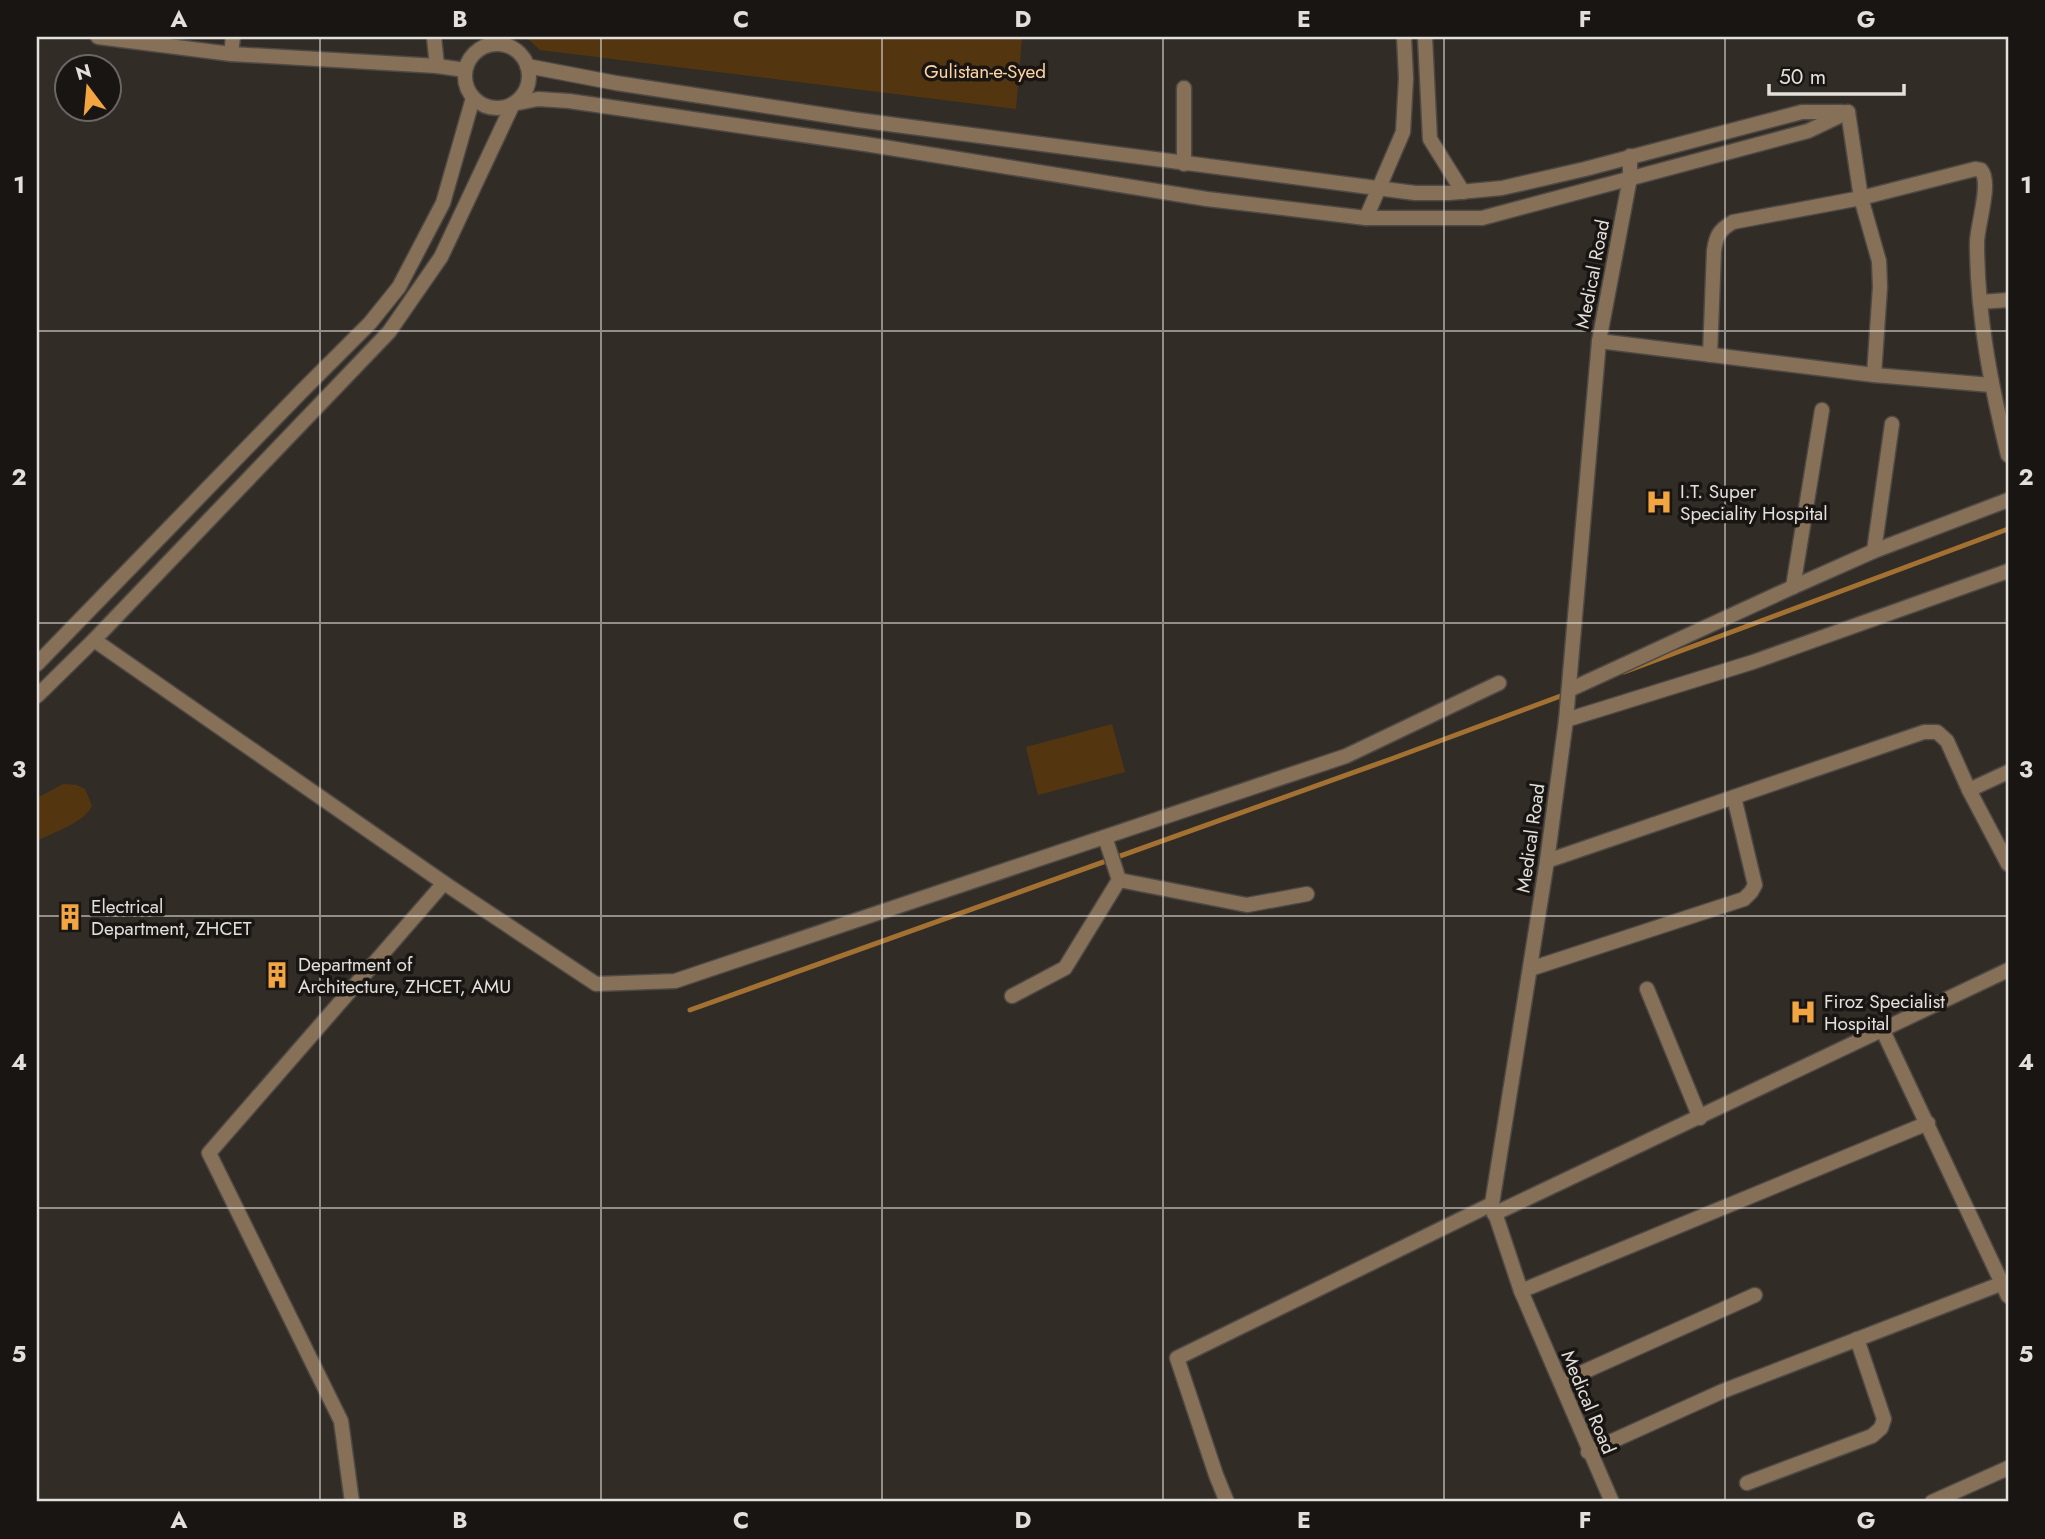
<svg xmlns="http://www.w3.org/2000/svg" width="2045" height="1539" font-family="Jost,sans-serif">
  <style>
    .green { fill: #533610 }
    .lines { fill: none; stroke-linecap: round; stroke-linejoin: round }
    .stream { stroke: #a37132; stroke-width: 5 }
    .minor-casing { stroke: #4e4944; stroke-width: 17 }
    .tertiary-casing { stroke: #4e4944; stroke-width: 17 }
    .minor { stroke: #867058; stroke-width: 14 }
    .tertiary { stroke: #867058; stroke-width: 14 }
    .grid { fill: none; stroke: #e3e0dc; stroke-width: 2; stroke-opacity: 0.55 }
    .labels { text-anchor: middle; stroke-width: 7; stroke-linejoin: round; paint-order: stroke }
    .park-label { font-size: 19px; fill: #fed3a3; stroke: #181513 }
    .street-label { font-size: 19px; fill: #e3e0dc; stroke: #181513 }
    .poi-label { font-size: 19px; fill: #e3e0dc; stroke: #181513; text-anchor: start }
    .neatline { fill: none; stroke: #e3e0dc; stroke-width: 2.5 }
    .grid-label { font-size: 23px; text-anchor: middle; font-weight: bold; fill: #e3e0dc }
  </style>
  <rect width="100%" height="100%" fill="#322c27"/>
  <g class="green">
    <polygon points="526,37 1022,37 1016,109 540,50"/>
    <polygon points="1112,724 1125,772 1038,795 1026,747"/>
    <path d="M63,784L77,785L85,789L92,806C84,823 53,832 37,841V798Z"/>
  </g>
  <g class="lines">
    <g class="stream">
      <polyline points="1624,672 2008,529"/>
      <polyline points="690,1010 1391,759 1566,694"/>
    </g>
    <defs>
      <g id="minor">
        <polyline points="231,54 233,37"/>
        <polyline points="1848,112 1861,198 1879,261 1880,287 1874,375"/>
        <polyline points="1184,164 1184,88"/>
        <polyline points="1980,302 2008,300"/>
        <polyline points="1599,341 1874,375 1991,385"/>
        <path d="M1710,355L1714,251C1716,236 1719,230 1733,222L1861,198L1975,169L1981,170C1992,183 1977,225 1977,243C1977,315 1991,386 2008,455"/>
        <polyline points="1874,551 1892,424"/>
        <polyline points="1793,587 1822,410"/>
        <polyline points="1566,720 1753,662 2008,571"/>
        <polyline points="2008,772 1969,790 2008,864"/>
        <polyline points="1547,861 1924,732 1937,732 1947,741 1969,790"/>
        <polyline points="1119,880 1247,905 1307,894"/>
        <polyline points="1530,969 1744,899 1751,892 1755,885 1734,797"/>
        <polyline points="1647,989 1700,1118"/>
        <polyline points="1012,996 1065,968 1119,880 1105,837"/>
        <polyline points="1883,1031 2008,1296"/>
        <polyline points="1494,1214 2008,970"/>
        <polyline points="1521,1291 1928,1123"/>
        <polyline points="1561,1382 1755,1295"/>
        <polyline points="1588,1452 1723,1391 2003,1283"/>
        <polyline points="1747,1483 1872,1436 1881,1428 1884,1419 1857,1339"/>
        <polyline points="1932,1502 2008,1468"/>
      </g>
      <g id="tertiary">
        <polyline points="98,37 231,54 437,66 465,70"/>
        <polyline points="434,37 437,66"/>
        <polyline points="1425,37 1430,139 1463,192"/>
        <circle cx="497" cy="76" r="32"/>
        <polyline points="527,66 616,83 858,120 1415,193 1449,193 1502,188 1585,169 1802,112 1843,112"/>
        <polyline points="1366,218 1403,132 1406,78 1404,37"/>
        <polyline points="94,640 444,883 209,1153 341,1421 352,1502"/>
        <polyline points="37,664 302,391 370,323 399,287 443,203 473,98"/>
        <polyline points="1569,690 1793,587 1874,551 2008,500"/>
        <polyline points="37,696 94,640 389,332 441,257 513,104 538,99 569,101 865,144 1207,199 1366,218 1482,218 1808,131 1848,112"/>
        <polyline points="444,883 596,984 675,981 1346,756 1499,683"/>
        <polyline points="1227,1502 1216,1475 1177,1358 1492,1204"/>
        <polyline points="1612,1502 1521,1291 1492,1204 1547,861 1566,720 1599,341 1630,178 1630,156"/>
      </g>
    </defs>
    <use href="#minor" class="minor-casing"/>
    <use href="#tertiary" class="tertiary-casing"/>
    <use href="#minor" class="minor"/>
    <use href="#tertiary" class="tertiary"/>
  </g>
  <path class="grid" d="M320,37V1502M601,37V1502M882,37V1502M1163,37V1502M1444,37V1502M1725,37V1502M37,331H2008M37,623H2008M37,916H2008M37,1208H2008"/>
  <defs>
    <symbol id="hospital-bare" viewBox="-9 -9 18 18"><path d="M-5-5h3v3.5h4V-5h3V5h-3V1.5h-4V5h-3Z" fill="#f2a540" stroke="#181513" stroke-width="2.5" paint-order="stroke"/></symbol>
    <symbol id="building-bare" viewBox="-9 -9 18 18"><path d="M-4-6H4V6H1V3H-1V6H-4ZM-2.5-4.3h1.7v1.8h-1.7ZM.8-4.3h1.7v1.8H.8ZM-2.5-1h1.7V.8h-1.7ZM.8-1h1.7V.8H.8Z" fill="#f2a540" stroke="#181513" stroke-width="2.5" paint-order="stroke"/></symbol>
  </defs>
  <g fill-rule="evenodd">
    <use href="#hospital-bare" x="1640" y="483" width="38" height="38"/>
    <use href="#building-bare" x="51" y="898" width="38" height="38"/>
    <use href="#building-bare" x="258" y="956" width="38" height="38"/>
    <use href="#hospital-bare" x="1784" y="993" width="38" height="38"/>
  </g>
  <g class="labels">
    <g class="park-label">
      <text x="985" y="78">Gulistan-e-Syed</text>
    </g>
    <g class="street-label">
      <text transform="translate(1592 274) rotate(-79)" y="7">Medical Road</text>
      <text transform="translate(1530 838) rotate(-82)" y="7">Medical Road</text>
      <text transform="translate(1589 1402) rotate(67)" y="7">Medical Road</text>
    </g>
    <g class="poi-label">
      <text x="1680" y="498">I.T. Super<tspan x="1680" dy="22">Speciality Hospital</tspan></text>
      <text x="91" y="913">Electrical<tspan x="91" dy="22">Department, ZHCET</tspan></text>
      <text x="298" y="971">Department of<tspan x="298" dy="22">Architecture, ZHCET, AMU</tspan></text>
      <text x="1824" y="1008">Firoz Specialist<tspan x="1824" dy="22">Hospital</tspan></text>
    </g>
  </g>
  <rect width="2045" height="1539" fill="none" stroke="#181513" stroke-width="77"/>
  <g transform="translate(88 88) rotate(344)"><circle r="33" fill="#181513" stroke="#696663" stroke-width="2"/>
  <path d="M0-5L12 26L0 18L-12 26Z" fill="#f2a540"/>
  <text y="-10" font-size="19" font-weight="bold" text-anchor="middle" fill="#e3e0dc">N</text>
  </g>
  <path d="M1769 84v10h135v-10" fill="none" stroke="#e3e0dc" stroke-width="3.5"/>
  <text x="1779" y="84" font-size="21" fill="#e3e0dc" stroke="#181513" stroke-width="5" paint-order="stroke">50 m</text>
  <rect x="38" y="38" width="1969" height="1462" class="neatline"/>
  <g class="grid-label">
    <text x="179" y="27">A</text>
    <text x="460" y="27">B</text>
    <text x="741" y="27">C</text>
    <text x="1023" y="27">D</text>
    <text x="1304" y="27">E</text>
    <text x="1585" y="27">F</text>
    <text x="1866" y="27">G</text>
    <text x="19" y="193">1</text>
    <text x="2026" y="193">1</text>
    <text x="19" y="485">2</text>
    <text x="2026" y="485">2</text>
    <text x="19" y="777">3</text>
    <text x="2026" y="777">3</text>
    <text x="19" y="1070">4</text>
    <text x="2026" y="1070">4</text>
    <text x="19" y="1362">5</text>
    <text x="2026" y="1362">5</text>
    <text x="179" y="1528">A</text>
    <text x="460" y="1528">B</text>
    <text x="741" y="1528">C</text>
    <text x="1023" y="1528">D</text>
    <text x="1304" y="1528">E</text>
    <text x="1585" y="1528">F</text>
    <text x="1866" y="1528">G</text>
  </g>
</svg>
